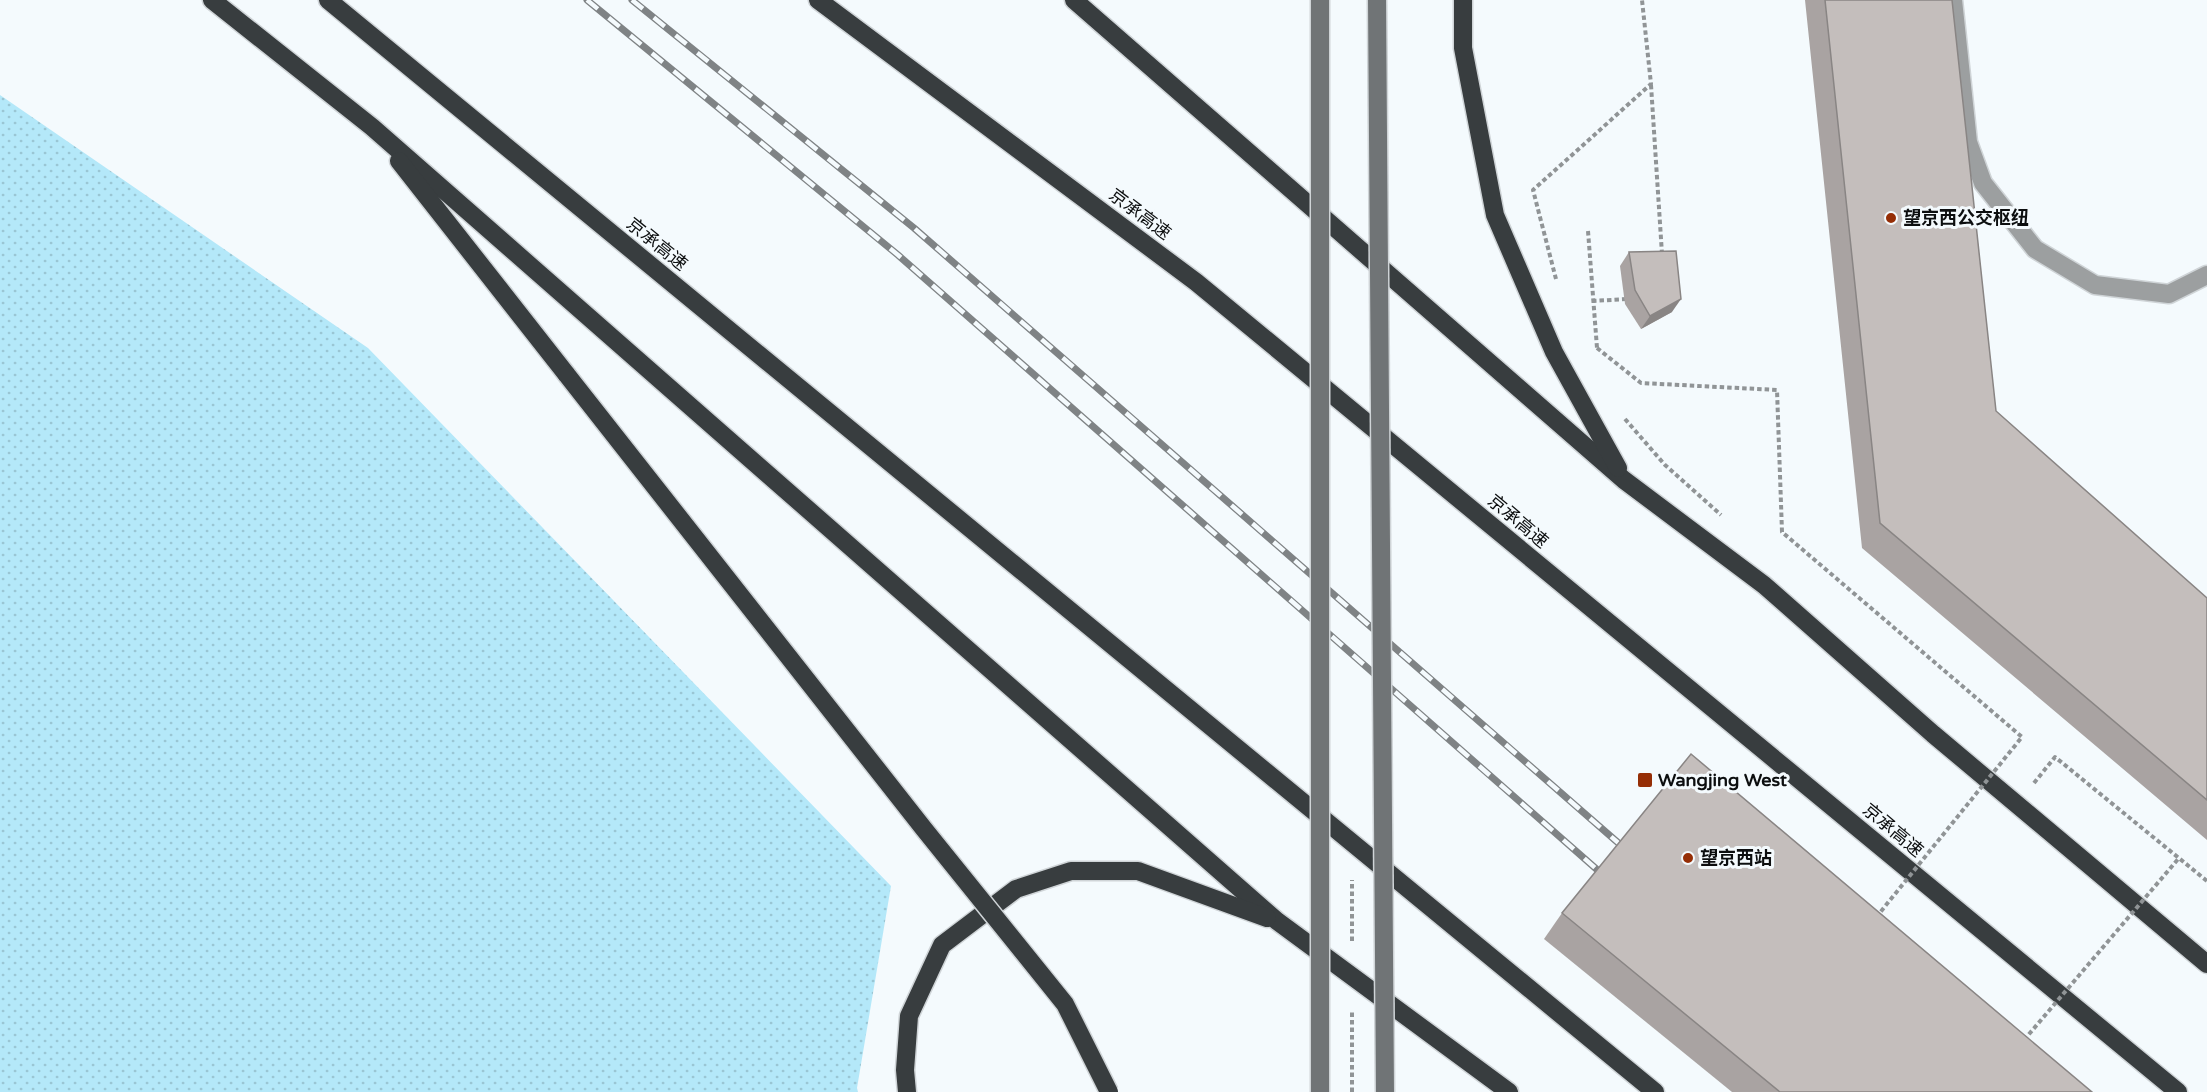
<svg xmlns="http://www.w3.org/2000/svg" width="2207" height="1092" font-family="'Varela Round','Noto Sans SC',sans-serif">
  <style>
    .grass { fill: url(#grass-dots) }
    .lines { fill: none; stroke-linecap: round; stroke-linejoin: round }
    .street-casing { stroke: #cfd4d7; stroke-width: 21 }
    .highway-casing { stroke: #cfd4d7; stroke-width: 21 }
    .path { stroke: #909496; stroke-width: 4; stroke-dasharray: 4.5 3; stroke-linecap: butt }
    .street { stroke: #9c9fa0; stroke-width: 18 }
    .highway { stroke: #383d3f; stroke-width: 18 }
    .rail-casing { stroke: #7f8385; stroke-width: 7 }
    .rail { stroke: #f4fafd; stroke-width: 4.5; stroke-dasharray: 14; stroke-linecap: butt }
    .secondary-bridge-casing { stroke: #cfd4d7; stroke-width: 21; stroke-linecap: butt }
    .highway-bridge-casing { stroke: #cfd4d7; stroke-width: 21; stroke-linecap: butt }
    .path-bridge { stroke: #909496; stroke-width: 4; stroke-dasharray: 4.5 3; stroke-linecap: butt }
    .secondary-bridge { stroke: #707476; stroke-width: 18 }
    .highway-bridge { stroke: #383d3f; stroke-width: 18 }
    .wall { fill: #a9a3a2 }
    .shaded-wall { fill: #898584 }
    .building { fill: #c4bebc; stroke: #898584; stroke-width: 1.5 }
    .poi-dot { fill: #952e06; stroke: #f4fafd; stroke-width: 2 }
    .labels { text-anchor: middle; stroke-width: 6; stroke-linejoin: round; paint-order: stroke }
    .street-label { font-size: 18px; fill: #0c0e0f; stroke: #f4fafd }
    .poi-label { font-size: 18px; font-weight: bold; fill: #0c0e0f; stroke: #f4fafd; text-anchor: start }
  </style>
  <defs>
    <pattern id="grass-dots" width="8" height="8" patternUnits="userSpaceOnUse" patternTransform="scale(1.5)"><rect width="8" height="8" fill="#b4e8f9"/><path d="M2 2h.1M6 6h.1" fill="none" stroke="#9ac6d4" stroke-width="1.8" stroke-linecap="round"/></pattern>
  </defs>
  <rect width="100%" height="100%" fill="#f4fafd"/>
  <polygon class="grass" points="0,95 368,348 891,886 857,1088 858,1092 0,1092"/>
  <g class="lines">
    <defs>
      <polyline id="street" points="1953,0 1968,142 1983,183 2035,249 2095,285 2169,294 2207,275"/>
      <g id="highway">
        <polyline points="212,0 372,127 1277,921 1509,1092"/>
        <polyline points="328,0 1655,1092"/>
        <polyline points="818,0 1196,282 2178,1092"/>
        <polyline points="1074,0 1624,480 1764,585 1933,734 2207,964"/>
        <polyline points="1463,0 1463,48 1495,215 1554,352 1618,468"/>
        <polyline points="399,161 567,375"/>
        <polyline points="907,1092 905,1070 909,1016 942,945 1016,889 1071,871 1138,871 1267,918"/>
      </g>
    </defs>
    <use href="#street" class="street-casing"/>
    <use href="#highway" class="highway-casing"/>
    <g class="path">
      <polyline points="1651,85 1662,254"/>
      <polyline points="1588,231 1597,348"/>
      <polyline points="1556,279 1533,190 1651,84 1642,0"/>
      <polyline points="1592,301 1628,299"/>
      <polyline points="1625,419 1665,465 1721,515"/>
      <polyline points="2034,783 2055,757 2207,881"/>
      <polyline points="1352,941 1352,880"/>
      <polyline points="1352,1092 1352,1012"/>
    </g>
    <use href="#street" class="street"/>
    <use href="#highway" class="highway"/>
    <defs>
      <g id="rail">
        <polyline points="587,0 898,255 1610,881"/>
        <polyline points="632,0 914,228 1631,854"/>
      </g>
    </defs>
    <use href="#rail" class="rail-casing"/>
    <use href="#rail" class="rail"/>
    <defs>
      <g id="secondary-bridge">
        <polyline points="1377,0 1385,1092"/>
        <polyline points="1320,1092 1320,0"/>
      </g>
      <polyline id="highway-bridge" points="567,375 924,829 1065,1004 1109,1092"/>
    </defs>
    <use href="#secondary-bridge" class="secondary-bridge-casing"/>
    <use href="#highway-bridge" class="highway-bridge-casing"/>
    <g class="path-bridge">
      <polyline points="1597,348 1641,383 1777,390 1782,532 2022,737 1878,915"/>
      <polyline points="2024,1040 2179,858"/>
    </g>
    <use href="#secondary-bridge" class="secondary-bridge"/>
    <use href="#highway-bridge" class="highway-bridge"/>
  </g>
  <g class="wall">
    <polygon points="1805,0 1952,0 1996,411 2207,598 2207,840 1862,548"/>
    <polygon points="1629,252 1672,312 1641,329 1625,304 1620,266"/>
    <polygon points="1562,913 2092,1092 1732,1092 1544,939"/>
  </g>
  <polygon class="shaded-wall" points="1681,299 1672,312 1641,329 1650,316"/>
  <g class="building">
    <polygon points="1825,0 1952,0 1996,411 2207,598 2207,800 1880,523"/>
    <polygon points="1676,251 1681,299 1650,316 1635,290 1629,252"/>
    <polygon points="1691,754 2092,1092 1780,1092 1562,913"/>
  </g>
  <g class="poi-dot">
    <circle cx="1891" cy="218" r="6"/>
    <rect x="1637" y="772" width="16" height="16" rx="3"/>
    <circle cx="1688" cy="858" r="6"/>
  </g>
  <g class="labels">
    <g class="street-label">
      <text transform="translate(1140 214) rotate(37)" y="6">京承高速</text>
      <text transform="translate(657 244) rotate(39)" y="6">京承高速</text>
      <text transform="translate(1518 521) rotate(40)" y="6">京承高速</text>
      <text transform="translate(1893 830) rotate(40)" y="6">京承高速</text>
    </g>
    <g class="poi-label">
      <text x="1903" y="224">望京西公交枢纽</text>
      <text x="1658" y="786">Wangjing West</text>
      <text x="1700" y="864">望京西站</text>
    </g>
  </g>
</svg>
